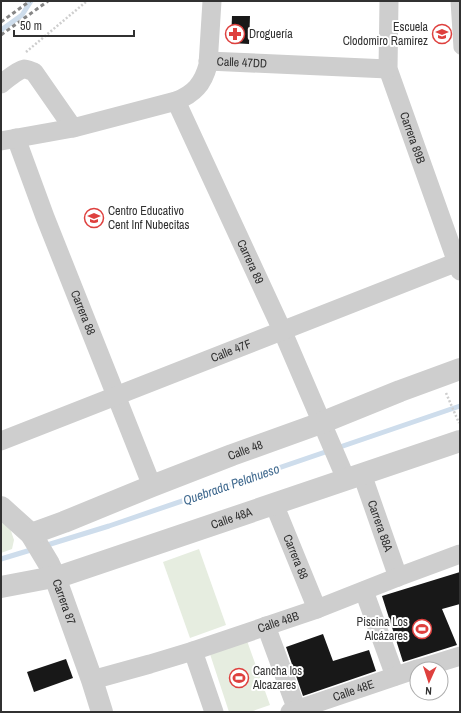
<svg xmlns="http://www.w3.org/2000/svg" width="461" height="713" font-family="'Archivo Narrow',sans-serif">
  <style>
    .green { fill: #e6ede0 }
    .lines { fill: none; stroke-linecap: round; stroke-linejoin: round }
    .stream { stroke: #ceddec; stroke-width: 5 }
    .building { fill: #181818 }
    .path { stroke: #cecece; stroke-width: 2.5; stroke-dasharray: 2 2; stroke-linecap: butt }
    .service { stroke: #cecece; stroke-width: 9 }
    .minor { stroke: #cecece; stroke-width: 19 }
    .tertiary { stroke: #cecece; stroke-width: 22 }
    .rail { stroke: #868686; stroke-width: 3; stroke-dasharray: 4 3; stroke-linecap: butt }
    .labels { text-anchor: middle; stroke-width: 4; stroke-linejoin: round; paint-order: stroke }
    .poi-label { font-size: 12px; fill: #313131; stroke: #fff; text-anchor: start }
    .street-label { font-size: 12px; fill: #313131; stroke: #fff }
    .water-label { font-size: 13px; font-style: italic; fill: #426b90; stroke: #fff }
  </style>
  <rect width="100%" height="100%" fill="#fff"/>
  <g class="green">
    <polygon points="1,522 10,528 14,540 12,549 1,553"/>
    <polygon points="199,549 226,625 190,638 163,562"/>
    <polygon points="246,638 270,705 250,712 229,712 209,651"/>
  </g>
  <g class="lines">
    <g class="stream">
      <polyline points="1,30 22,15 31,1"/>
      <polyline points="44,546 109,526 460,406"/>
      <polyline points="1,559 34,549"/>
    </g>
  </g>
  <g class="building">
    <polygon points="232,16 250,16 249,44 231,43"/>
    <polygon points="460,572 460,604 442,609 457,645 403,662 382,596"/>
    <polygon points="323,634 333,661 369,650 376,671 303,696 286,647"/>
    <polygon points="66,659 73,678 34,692 27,672"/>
  </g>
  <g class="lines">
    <g class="path">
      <polyline points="26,52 87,1"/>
      <polyline points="446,393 459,423"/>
    </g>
    <polyline class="service" points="455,1 458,48 460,50"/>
    <g class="minor">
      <path id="s1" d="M389,1L388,69L460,271"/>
      <path id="s2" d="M208,61L388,69"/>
      <path d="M1,84C6,80 18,70 24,69C27,69 31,71 34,72L73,128"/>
      <path id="s3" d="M176,101L282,330L346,479"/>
      <path id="s4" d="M16,138L45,217L152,486"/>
      <path d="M1,141L73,128L176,101C194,94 203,84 208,65L212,1"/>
      <path id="s5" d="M1,441L460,261"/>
      <path id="s6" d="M362,474L398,577"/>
      <path id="s7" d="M274,504L317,609"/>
      <polyline points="364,591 395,676"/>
      <polyline points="266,626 297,710"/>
      <polyline points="193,651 214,712"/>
      <polyline points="418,669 460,656"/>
      <path id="s8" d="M92,680L150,664L193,651L317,609L398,577L460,554"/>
      <path id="s9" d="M290,712L417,669"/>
    </g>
    <g class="tertiary">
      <path id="s10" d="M1,507L31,534L49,564L55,577L92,680L102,712"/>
      <path id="s11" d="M31,534L64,522L152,486L232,455L321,423L400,391L460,369"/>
      <path id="s12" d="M1,587L64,575L460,441"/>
    </g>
    <g class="rail">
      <polyline points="1,22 30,1"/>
      <polyline points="1,35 48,1"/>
    </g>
  </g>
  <defs>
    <symbol id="pharmacy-ring" viewBox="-11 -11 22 22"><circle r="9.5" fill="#fff" stroke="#de403e" stroke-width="1.5"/><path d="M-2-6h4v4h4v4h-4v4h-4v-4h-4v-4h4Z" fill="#de403e"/></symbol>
    <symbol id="school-ring" viewBox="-11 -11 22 22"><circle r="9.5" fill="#fff" stroke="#de403e" stroke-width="1.5"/><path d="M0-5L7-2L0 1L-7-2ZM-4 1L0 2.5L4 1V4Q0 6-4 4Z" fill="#de403e"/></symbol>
    <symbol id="stadium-ring" viewBox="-11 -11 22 22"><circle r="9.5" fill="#fff" stroke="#de403e" stroke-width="1.5"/><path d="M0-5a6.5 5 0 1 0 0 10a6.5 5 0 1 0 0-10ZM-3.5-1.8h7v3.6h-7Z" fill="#de403e"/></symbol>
  </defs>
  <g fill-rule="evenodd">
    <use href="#pharmacy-ring" x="224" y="23" width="22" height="22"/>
    <use href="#school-ring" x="431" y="23" width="22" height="22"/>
    <use href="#school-ring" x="83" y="207" width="22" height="22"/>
    <use href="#stadium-ring" x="411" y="618" width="22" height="22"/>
    <use href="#stadium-ring" x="228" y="667" width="22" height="22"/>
  </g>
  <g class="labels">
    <g class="poi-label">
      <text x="428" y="31" text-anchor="end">Escuela<tspan x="428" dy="14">Clodomiro Ramirez</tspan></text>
      <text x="249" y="38">Droguería</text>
      <text x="108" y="215">Centro Educativo<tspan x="108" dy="14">Cent Inf Nubecitas</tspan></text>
      <text x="408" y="626" text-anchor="end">Piscina Los<tspan x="408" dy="14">Alcázares</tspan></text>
      <text x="253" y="675">Cancha los<tspan x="253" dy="14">Alcazares</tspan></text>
    </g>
    <g class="street-label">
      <text dy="4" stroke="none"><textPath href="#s2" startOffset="34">Calle 47DD</textPath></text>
      <text dy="4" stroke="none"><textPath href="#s1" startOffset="141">Carrera 89B</textPath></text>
      <text dy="4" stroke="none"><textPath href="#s3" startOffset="177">Carrera 89</textPath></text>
      <text dy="4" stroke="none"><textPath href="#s4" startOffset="187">Carrera 88</textPath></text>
      <text dy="4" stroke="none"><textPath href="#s5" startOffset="247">Calle 47F</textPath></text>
      <text dy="4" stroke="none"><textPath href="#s11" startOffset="230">Calle 48</textPath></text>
      <text dy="4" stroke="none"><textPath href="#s12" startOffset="241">Calle 48A</textPath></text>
      <text dy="4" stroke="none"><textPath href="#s6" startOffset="55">Carrera 88A</textPath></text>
      <text dy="4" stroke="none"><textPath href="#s7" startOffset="57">Carrera 88</textPath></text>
      <text dy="4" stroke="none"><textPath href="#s10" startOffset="116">Carrera 87</textPath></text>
      <text dy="4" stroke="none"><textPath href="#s8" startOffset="195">Calle 48B</textPath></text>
      <text dy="4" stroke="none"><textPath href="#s9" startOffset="67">Calle 48E</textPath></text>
    </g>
    <g class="water-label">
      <text transform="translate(231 484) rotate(-19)" y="5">Quebrada Pelahueso</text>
    </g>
  </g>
  <rect width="461" height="713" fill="none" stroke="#313131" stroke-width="4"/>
  <g transform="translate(429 681) rotate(183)"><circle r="19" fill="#ffffff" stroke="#adadad"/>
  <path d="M0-3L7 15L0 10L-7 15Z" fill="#de403e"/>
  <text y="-6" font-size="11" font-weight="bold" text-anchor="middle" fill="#313131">N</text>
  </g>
  <path d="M14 30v6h120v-6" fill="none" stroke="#313131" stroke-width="2"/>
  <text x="20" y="30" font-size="12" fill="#313131" stroke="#ffffff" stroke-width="3" paint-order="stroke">50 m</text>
</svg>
